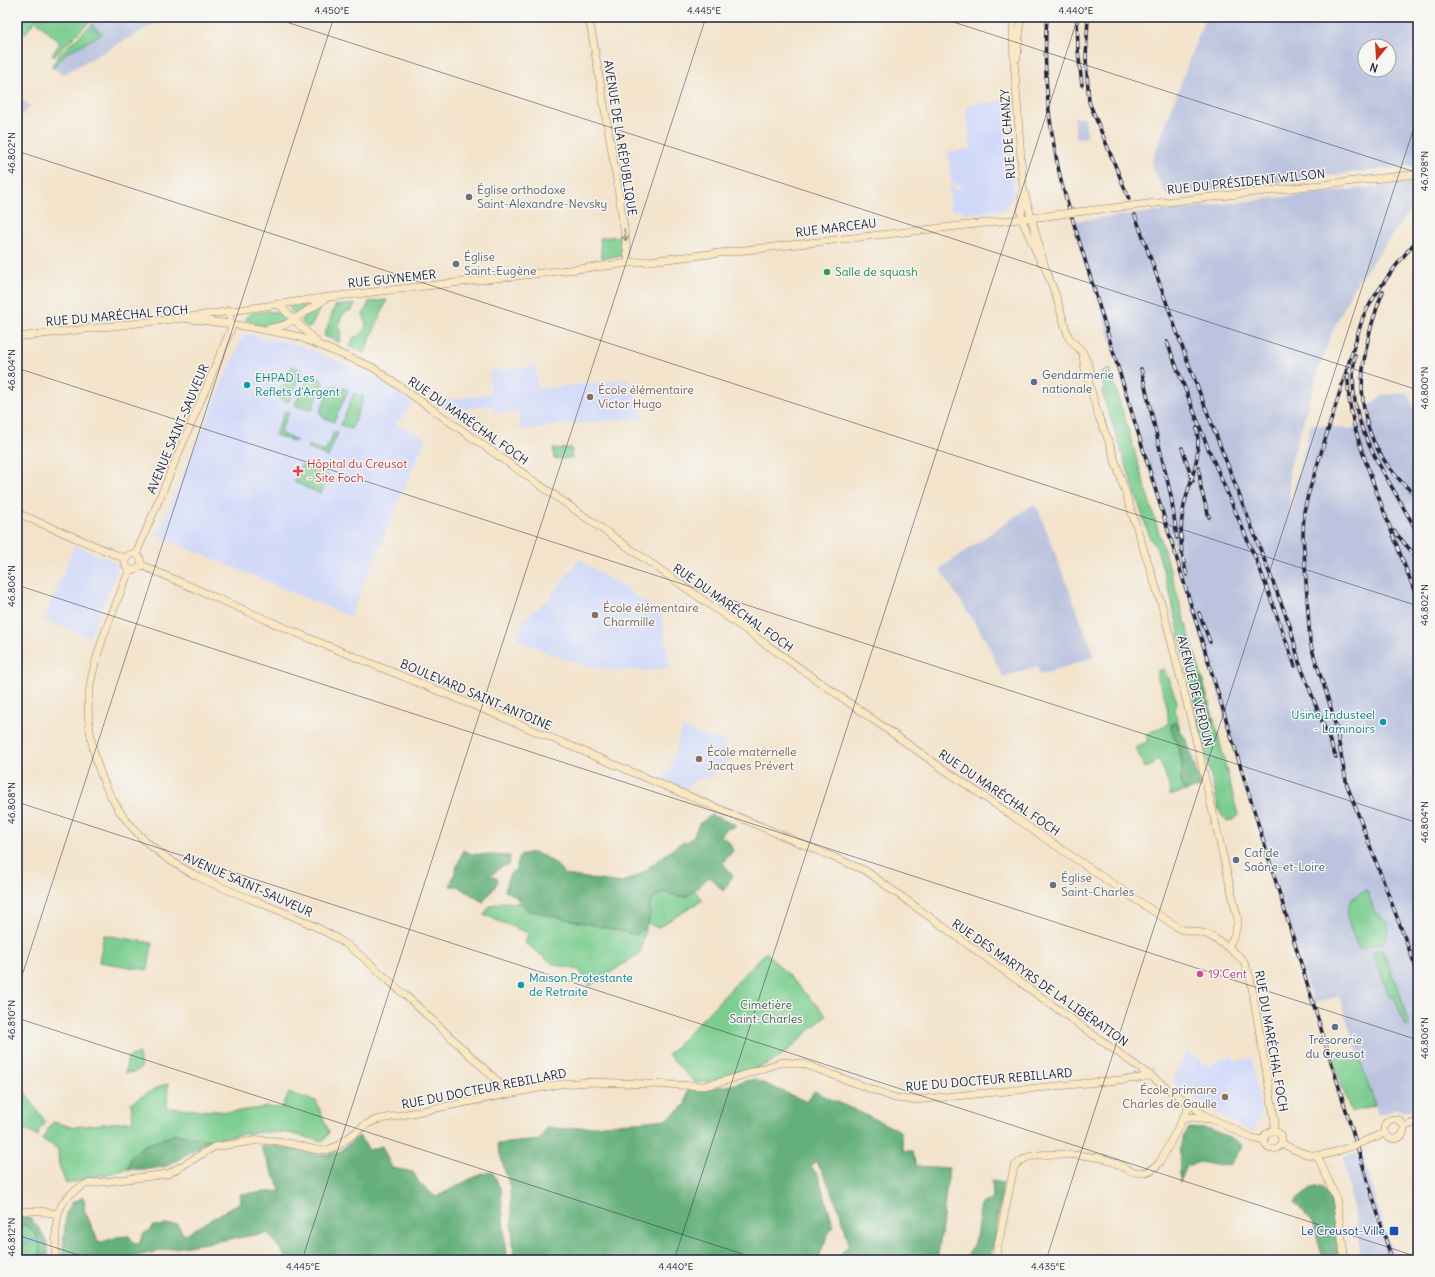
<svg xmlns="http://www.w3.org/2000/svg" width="1435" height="1277" font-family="Delius,sans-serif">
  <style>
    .built { fill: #d1d9f9 }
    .industrial { fill: #bbc3de; fill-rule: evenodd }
    .green { fill: #7ccd8f; stroke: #4f7865 }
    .forest { fill: #65b07a; stroke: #44695a }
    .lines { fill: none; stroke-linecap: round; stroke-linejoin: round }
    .stream { stroke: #5facd8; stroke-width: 2 }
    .secondary-casing { stroke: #8a8283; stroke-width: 8 }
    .secondary { stroke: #fae7c3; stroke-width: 7 }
    .rail-casing { stroke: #22223b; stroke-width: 3.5 }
    .rail { stroke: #f6f6f2; stroke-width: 2; stroke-dasharray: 6; stroke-linecap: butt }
    .secondary-bridge-casing { stroke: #8a8283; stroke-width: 8; stroke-linecap: butt }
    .secondary-bridge { stroke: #fae7c3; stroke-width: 7 }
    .oneway { stroke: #998e86 }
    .ticks { fill: none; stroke: #22223b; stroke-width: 1; stroke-opacity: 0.45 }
    .worship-dot { fill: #6b7280; stroke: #f6f6f2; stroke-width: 1.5 }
    .leisure-dot { fill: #2e9e5b; stroke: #f6f6f2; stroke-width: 1.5 }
    .service-dot { fill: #5c6f8a; stroke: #f6f6f2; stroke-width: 1.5 }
    .culture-dot { fill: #0f9aa8; stroke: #f6f6f2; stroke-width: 1.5 }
    .education-dot { fill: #8d6e63; stroke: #f6f6f2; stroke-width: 1.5 }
    .health-dot { fill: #e0444e; stroke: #f6f6f2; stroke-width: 1.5 }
    .hotel-dot { fill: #d1479c; stroke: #f6f6f2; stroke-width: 1.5 }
    .transit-dot { fill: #1a4fb4; stroke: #f6f6f2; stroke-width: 1.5 }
    .labels { text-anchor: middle; stroke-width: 3; stroke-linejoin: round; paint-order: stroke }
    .street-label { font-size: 12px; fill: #22223b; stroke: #f6f6f2 }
    .worship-label { font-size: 12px; fill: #5b616d; stroke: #f6f6f2; text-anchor: start }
    .leisure-label { font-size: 12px; fill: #27864d; stroke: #f6f6f2; text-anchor: start }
    .service-label { font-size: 12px; fill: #4e5e75; stroke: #f6f6f2; text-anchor: start }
    .culture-label { font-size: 12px; fill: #0d838f; stroke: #f6f6f2; text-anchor: start }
    .education-label { font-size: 12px; fill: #785e54; stroke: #f6f6f2; text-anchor: start }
    .health-label { font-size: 12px; fill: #be3a42; stroke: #f6f6f2; text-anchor: start }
    .hotel-label { font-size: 12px; fill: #b23c85; stroke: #f6f6f2; text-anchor: start }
    .park-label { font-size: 12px; fill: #425e58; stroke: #f6f6f2 }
    .transit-label { font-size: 12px; fill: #164399; stroke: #f6f6f2; text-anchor: end }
    .neatline { fill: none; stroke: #22223b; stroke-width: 1.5 }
    .ticks-label { font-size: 10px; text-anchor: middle; fill: #22223b }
  </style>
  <rect width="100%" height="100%" fill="#f6f6f2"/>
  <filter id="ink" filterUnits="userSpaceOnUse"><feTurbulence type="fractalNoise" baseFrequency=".025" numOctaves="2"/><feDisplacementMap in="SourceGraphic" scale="8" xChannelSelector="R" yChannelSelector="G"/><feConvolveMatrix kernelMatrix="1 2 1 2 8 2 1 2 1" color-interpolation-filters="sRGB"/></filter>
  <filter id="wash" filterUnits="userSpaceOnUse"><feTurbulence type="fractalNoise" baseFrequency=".012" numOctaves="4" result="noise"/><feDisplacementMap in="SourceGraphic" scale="16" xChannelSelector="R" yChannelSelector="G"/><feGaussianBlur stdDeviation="0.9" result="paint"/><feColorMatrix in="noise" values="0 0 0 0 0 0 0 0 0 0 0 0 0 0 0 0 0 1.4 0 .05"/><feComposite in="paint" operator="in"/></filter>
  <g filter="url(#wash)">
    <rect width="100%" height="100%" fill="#f3e3cb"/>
    <g class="built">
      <polygon points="1009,100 1010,121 1006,131 1012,152 1014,193 1012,200 1003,210 963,214 962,210 951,210 949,185 960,192 959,185 955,185 951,181 948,152 971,149 966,105"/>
      <polygon points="244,333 301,346 378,379 412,403 396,425 426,437 350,617 157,535"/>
      <polygon points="535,366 538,389 628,379 644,415 642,418 546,426 546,428 520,430 518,411 494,413 492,405 448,411 435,401 491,394 489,371"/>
      <polygon points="75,545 120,565 90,635 92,639 44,619"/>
      <polygon points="579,559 661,612 670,668 643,671 614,670 588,666 559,657 516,639 525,619 550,598"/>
      <polygon points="682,728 713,739 726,740 724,751 727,752 725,765 718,772 710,777 694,780 686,788 662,778 669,773"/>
      <polygon points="1187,1051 1211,1068 1215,1062 1228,1057 1233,1056 1237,1062 1252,1058 1261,1113 1253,1133 1208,1108 1175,1085 1174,1078"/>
    </g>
    <g class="industrial">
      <polygon points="84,17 167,17 62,75 53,68 60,58 66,53 102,34"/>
      <path d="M1205,17H1418V165L1166,195L1151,165ZM1365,46H1389V70H1365Z"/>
      <polygon points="17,95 30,106 17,121"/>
      <polygon points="1085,117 1087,137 1076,138 1074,118"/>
      <polygon points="1418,182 1418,200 1353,288 1332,332 1316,378 1289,471 1291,520 1294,489 1311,424 1351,429 1373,418 1367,407 1383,395 1407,393 1418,415 1418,1111 1402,1111 1397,1109 1378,1115 1339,996 1313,1004 1074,221"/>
      <polygon points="1033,504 1038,509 1095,657 1040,675 1037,666 1003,677 985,639 940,569"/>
      <polygon points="1361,1151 1384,1226 1395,1260 1360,1260 1359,1237 1343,1157"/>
    </g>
    <g class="green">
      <polygon points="17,17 84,17 89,22 54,57 52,55 60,43 35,20 25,34 17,32"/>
      <polygon points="92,24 102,34 66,53 53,68 51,67 60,54"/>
      <polygon points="620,236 622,256 602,258 600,238"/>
      <path d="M387,300L364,353L350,347L354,337C365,336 369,325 363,315L369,302Z"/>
      <path d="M355,304L352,310C341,312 336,323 342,333L339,342L324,336L335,306Z"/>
      <polygon points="310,305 295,314 289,309 290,307"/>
      <polygon points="318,307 319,310 311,327 306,327 301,321 302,318"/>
      <path d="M267,311L277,312L288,318V321C274,326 256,332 245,318L249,314Z"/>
      <polygon points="292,366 302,371 288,402 278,398"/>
      <polygon points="1110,369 1202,678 1198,679 1197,689 1193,694 1170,593 1157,549 1150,538 1102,392 1104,388 1100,373"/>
      <polygon points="309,374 321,379 323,383 312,409 307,410 295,405"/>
      <polygon points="335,385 348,390 334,422 323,417 320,412 330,387"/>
      <polygon points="354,393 364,397 351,429 341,425"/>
      <polygon points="285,411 289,413 280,433 296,440 295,442 275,435"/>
      <polygon points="334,432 338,433 328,457 308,448 309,445 325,452"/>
      <polygon points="571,448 572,458 554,459 553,449"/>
      <polygon points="301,465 313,469 314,473 317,471 329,476 321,494 294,482"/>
      <path d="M1164,669L1177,701L1175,710L1180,729L1175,722L1171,730C1179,744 1186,767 1180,783L1185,791L1169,796L1170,787L1159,759L1153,765L1144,768L1136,747L1148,741L1146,734L1168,724C1169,713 1166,699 1162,689C1160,681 1156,679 1157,671Z"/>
      <polygon points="1214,720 1238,815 1233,820 1227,821 1222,816 1219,810 1198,722"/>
      <path d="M694,890L703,900L657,928L648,923C649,908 649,900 663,892C674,895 686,900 694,890Z"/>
      <path d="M1367,890L1374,911L1387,922L1389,929L1385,941L1359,950C1351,928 1335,901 1367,890Z"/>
      <polygon points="501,902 521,903 527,910 637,935 646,925 640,953 590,986 579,970 553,964 525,943 528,933 484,915 490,906"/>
      <polygon points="104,935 152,943 148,970 99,962"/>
      <polygon points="1382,948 1400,994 1409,1026 1405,1026 1394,996 1390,998 1372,952"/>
      <path d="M766,952L826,1015C810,1029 795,1046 778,1058C758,1071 719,1081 695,1083L668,1055Z"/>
      <polygon points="139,1053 141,1068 135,1072 125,1073 128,1057"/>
      <polygon points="1353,1053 1359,1056 1375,1105 1351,1112 1332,1058"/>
      <polygon points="17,1081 46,1123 39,1129 38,1137 17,1124"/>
      <polygon points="168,1084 167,1108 233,1112 266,1107 281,1108 289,1093 316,1101 329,1132 326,1138 321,1141 289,1133 269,1132 243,1134 211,1140 176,1134 143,1146 131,1157 128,1169 66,1184 59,1165 58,1149 42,1139 53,1122 72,1127 133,1121 131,1103 160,1086"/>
      <path d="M17,1224C38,1225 41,1242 39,1260H17Z"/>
    </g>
    <g class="forest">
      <polygon points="1202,678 1214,720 1198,722 1193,694 1197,689 1198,679"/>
      <path d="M1175,722L1187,741L1201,787L1185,791L1180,783C1184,772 1181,753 1177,742C1174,735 1170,732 1171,724Z"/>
      <path d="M711,815L736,825L732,829L727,828L721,836L729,842L733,851L723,863L733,876L723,891L709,877C702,882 691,897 683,897C677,897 669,893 663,892C643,903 654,908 648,922C647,927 640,931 637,935L527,910L516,897L505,891L509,875L516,869L520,855C524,854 529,852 533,853C546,855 559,865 565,875L621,883L639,875L679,844L689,841L694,835L699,824Z"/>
      <path d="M463,850L472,854L510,856L509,864L501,867L491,876L498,879C497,887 488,895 483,902L457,886H450Z"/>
      <path d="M754,1079L807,1102L814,1091L900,1131L904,1151H912L916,1166L949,1168C944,1199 943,1230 937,1260H843L845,1257L841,1254L849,1245C843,1216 831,1186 816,1161L811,1167L818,1175L834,1227L829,1231L818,1260H799L793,1258L792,1260H288L268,1233L169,1249L118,1260H62L66,1213L72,1203L83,1197L85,1202L84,1209L99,1243L117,1237L129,1236L135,1244H139L143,1234L151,1230L153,1226L177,1224L184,1235L241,1202L240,1194L281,1191L260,1146H277L321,1155L338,1152L359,1136L369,1150L382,1146L392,1168L413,1172L420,1184L436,1197L474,1177L492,1171L501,1190L506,1258L514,1260L510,1188L497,1144L540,1140L547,1127L563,1129L667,1119L685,1105L688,1090L726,1086Z"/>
      <path d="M1189,1128L1211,1129L1243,1145L1231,1164L1220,1166L1200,1162L1187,1166L1180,1182C1180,1160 1176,1145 1189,1128Z"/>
      <polygon points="176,1134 211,1140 167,1166 149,1169 128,1169 131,1157 143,1146"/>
      <polygon points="992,1181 1003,1183 995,1240 989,1260 965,1260 975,1243 981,1204 993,1199"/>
      <polygon points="1321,1186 1331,1198 1339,1260 1323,1260 1314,1224 1294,1202 1314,1187"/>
      <path d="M28,1217C42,1229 50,1242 48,1260H39C41,1242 38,1225 17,1224V1218Z"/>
    </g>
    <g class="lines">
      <g class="stream">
        <polyline points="81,17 86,21"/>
        <polyline points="91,27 97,32"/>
        <polyline points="17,1248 32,1240 40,1240"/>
      </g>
    </g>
  </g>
  <g filter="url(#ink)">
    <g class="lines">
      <defs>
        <g id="secondary">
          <polyline points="589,17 617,181 629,263"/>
          <polyline points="1013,17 1013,44 1023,188 1021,218 1041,262"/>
          <polyline points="1017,58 1021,17"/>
          <polyline points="1023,188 1045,267 1056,296 1065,326 1069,338 1083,353 1088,364 1092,376"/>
          <polyline points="1076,212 1418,174"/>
          <polyline points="278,304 316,341"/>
          <polyline points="189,317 329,297 1047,216"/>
          <polyline points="268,329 285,325 324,300"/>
          <polyline points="17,337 182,318 232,324 297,336 372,367 939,766 1055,845 1180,929 1207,934 1228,947 1243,960 1250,977 1275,1122 1273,1131"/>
          <polyline points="1083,353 1084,365 1098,415 1109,442 1163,609 1192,723 1238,920 1235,934 1228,947"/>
          <polyline points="17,513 126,559"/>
          <circle cx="133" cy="562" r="8"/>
          <polyline points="136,554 231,329 229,310"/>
          <polyline points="141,565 306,637 495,714 866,871 1206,1116 1252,1138 1265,1141"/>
          <path d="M130,569C115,607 97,646 90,686C86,708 89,731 94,752C109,813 146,851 201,878C249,901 303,915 347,945C367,959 385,978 404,994C440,1027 475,1060 510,1093"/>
          <circle cx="1394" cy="1129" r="10"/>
          <polyline points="1182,1119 1193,1117 1209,1119"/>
          <polyline points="1404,1127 1418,1121"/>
          <circle cx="1273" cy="1140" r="9"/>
          <path d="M1281,1143C1311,1160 1321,1158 1352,1146"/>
          <polyline points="1360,1143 1384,1133"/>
          <polyline points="1318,1157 1336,1198 1345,1260"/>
          <polyline points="17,1211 40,1211 57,1214"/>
          <path d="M55,1260C58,1224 49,1203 86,1184L168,1174L214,1147L259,1140L279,1141L317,1150H328L339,1145L365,1125L376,1120L560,1084L592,1082L704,1086L728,1080L782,1062L804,1064L895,1098L914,1100L1140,1078L1151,1075"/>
          <path d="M995,1260L1014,1167C1018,1163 1021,1160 1026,1158C1040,1151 1096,1155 1111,1161C1119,1164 1127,1171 1136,1172C1146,1174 1154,1170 1160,1162L1190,1105"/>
        </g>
      </defs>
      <use href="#secondary" class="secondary-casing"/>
      <use href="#secondary" class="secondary"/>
      <defs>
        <g id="rail">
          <path d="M1047,17C1042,74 1049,129 1062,185L1392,1260"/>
          <polyline points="1077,17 1078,50 1082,85"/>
          <polyline points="1088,17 1086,59 1089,102 1129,199"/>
          <polyline points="1135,215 1187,360 1290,626 1299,662 1336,757"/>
          <path d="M1418,239C1398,262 1377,289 1363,317L1308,495L1304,512L1303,535L1310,642C1317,668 1327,692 1334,719C1339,740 1342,763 1347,785L1418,973"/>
          <path d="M1383,291C1353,369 1348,440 1418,497"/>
          <polyline points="1167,342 1208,448 1260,569 1295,666"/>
          <path d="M1355,355C1345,417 1375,456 1403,507C1408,516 1414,525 1418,534"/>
          <polyline points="1141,369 1171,496 1177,538"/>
          <path d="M1348,374C1347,411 1358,439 1370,474C1385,516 1402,558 1418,600"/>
          <polyline points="1182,448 1193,481"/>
          <polyline points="1199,468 1201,489 1209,517"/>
          <polyline points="1394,531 1418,559"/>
          <path d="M1187,575C1180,552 1179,529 1184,506C1191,476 1201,462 1197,428"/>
          <polyline points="1199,613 1210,642"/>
        </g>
      </defs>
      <use href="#rail" class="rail-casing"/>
      <use href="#rail" class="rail"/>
      <defs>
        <g id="secondary-bridge">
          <polyline points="1047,216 1076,212"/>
          <polyline points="1352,1146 1360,1143"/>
        </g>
      </defs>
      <use href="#secondary-bridge" class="secondary-bridge-casing"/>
      <use href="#secondary-bridge" class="secondary-bridge"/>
    </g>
    <defs><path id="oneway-shaft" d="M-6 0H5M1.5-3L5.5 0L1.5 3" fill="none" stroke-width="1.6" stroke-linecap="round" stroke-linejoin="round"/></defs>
    <use class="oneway" href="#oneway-shaft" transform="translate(625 235) rotate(82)"/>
  </g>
  <path class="ticks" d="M271,17L1418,390M938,17L1418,173M17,151L1418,606M17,368L1418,823M17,585L1418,1040M17,802L1418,1257M17,991L334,17M17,1018L761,1260M17,1235L94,1260M302,1260L706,17M674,1260L1078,17M1046,1260L1418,115"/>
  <g class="worship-dot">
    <circle cx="469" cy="197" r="4"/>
    <circle cx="456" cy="264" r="4"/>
    <circle cx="1053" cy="885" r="4"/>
  </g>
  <circle class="leisure-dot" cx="827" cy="272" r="4"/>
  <g class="service-dot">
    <circle cx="1034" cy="382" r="4"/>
    <circle cx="1236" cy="860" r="4"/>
    <circle cx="1335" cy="1027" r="4"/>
  </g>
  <g class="culture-dot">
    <circle cx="247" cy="385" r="4"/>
    <circle cx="1383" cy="722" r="4"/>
    <circle cx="521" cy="985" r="4"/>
  </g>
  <g class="education-dot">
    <circle cx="590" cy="397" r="4"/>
    <circle cx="595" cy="615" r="4"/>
    <circle cx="699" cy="759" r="4"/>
    <circle cx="1225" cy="1097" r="4"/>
  </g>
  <path class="health-dot" d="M296 465h4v4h4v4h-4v4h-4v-4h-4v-4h4z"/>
  <circle class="hotel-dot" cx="1200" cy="974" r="4"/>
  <rect class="transit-dot" x="1389" y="1226" width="10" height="10" rx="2"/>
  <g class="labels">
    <g class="street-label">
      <text transform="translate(1008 134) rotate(-94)" y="4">RUE DE CHANZY</text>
      <text transform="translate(620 138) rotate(81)" y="4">AVENUE DE LA RÉPUBLIQUE</text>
      <text transform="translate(1246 182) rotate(-6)" y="4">RUE DU PRÉSIDENT WILSON</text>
      <text transform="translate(836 228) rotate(-7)" y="4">RUE MARCEAU</text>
      <text transform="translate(392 279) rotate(-6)" y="4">RUE GUYNEMER</text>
      <text transform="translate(117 316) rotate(-5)" y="4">RUE DU MARÉCHAL FOCH</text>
      <text transform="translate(468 421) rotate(35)" y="4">RUE DU MARÉCHAL FOCH</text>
      <text transform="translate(178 429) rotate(-67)" y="4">AVENUE SAINT-SAUVEUR</text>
      <text transform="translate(733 608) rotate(35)" y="4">RUE DU MARÉCHAL FOCH</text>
      <text transform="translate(1195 691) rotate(76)" y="4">AVENUE DE VERDUN</text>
      <text transform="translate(476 695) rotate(23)" y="4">BOULEVARD SAINT-ANTOINE</text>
      <text transform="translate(999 793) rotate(34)" y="4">RUE DU MARÉCHAL FOCH</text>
      <text transform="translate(248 885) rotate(24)" y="4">AVENUE SAINT-SAUVEUR</text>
      <text transform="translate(1040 983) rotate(35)" y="4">RUE DES MARTYRS DE LA LIBÉRATION</text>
      <text transform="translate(1271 1041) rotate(80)" y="4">RUE DU MARÉCHAL FOCH</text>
      <text transform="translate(989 1080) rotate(-5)" y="4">RUE DU DOCTEUR REBILLARD</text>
      <text transform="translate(484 1089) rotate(-11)" y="4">RUE DU DOCTEUR REBILLARD</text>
    </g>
    <g class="worship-label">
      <text x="477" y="194">Église orthodoxe<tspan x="477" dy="14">Saint-Alexandre-Nevsky</tspan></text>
      <text x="464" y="261">Église<tspan x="464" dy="14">Saint-Eugène</tspan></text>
      <text x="1061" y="882">Église<tspan x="1061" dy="14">Saint-Charles</tspan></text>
    </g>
    <g class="leisure-label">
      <text x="835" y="276">Salle de squash</text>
    </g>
    <g class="service-label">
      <text x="1042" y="379">Gendarmerie<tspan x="1042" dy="14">nationale</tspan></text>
      <text x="1244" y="857">Caf de<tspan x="1244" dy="14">Saône-et-Loire</tspan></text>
      <text x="1335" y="1044" text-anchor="middle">Trésorerie<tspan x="1335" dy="14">du Creusot</tspan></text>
    </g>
    <g class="culture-label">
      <text x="255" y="382">EHPAD Les<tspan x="255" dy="14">Reflets d'Argent</tspan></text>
      <text x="1375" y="719" text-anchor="end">Usine Industeel<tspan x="1375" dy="14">- Laminoirs</tspan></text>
      <text x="529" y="982">Maison Protestante<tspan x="529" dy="14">de Retraite</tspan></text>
    </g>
    <g class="education-label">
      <text x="598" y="394">École élémentaire<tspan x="598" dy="14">Victor Hugo</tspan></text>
      <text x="603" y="612">École élémentaire<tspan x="603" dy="14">Charmille</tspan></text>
      <text x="707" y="756">École maternelle<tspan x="707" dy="14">Jacques Prévert</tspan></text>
      <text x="1217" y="1094" text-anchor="end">École primaire<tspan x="1217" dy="14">Charles de Gaulle</tspan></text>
    </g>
    <g class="health-label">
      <text x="307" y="468">Hôpital du Creusot<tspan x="307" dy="14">- Site Foch</tspan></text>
    </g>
    <g class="hotel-label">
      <text x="1208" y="978">19'Cent</text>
    </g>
    <g class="park-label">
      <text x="766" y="1009">Cimetière<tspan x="766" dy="14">Saint-Charles</tspan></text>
    </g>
    <g class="transit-label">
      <text x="1385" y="1235">Le Creusot-Ville</text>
    </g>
  </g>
  <rect width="1435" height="1277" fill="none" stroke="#f6f6f2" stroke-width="44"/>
  <g transform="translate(1377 58) rotate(198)"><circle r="19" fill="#f6f6f2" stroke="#a1a1a9"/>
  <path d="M0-3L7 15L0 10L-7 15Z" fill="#c8321e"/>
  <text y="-6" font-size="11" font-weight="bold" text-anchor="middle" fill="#22223b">N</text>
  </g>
  <rect x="22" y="22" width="1391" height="1233" class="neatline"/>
  <g class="ticks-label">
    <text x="332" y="14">4.450°E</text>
    <text x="704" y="14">4.445°E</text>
    <text x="1076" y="14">4.440°E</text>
    <text transform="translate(11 153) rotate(-90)" y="4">46.802°N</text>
    <text transform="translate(1424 171) rotate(-90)" y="4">46.798°N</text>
    <text transform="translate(11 370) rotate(-90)" y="4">46.804°N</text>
    <text transform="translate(1424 388) rotate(-90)" y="4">46.800°N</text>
    <text transform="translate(11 586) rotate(-90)" y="4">46.806°N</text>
    <text transform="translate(1424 605) rotate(-90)" y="4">46.802°N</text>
    <text transform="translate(11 803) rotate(-90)" y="4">46.808°N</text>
    <text transform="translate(1424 822) rotate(-90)" y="4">46.804°N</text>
    <text transform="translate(11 1020) rotate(-90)" y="4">46.810°N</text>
    <text transform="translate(1424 1038) rotate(-90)" y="4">46.806°N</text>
    <text transform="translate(11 1237) rotate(-90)" y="4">46.812°N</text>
    <text x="303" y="1270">4.445°E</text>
    <text x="676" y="1270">4.440°E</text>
    <text x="1048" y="1270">4.435°E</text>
  </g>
</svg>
